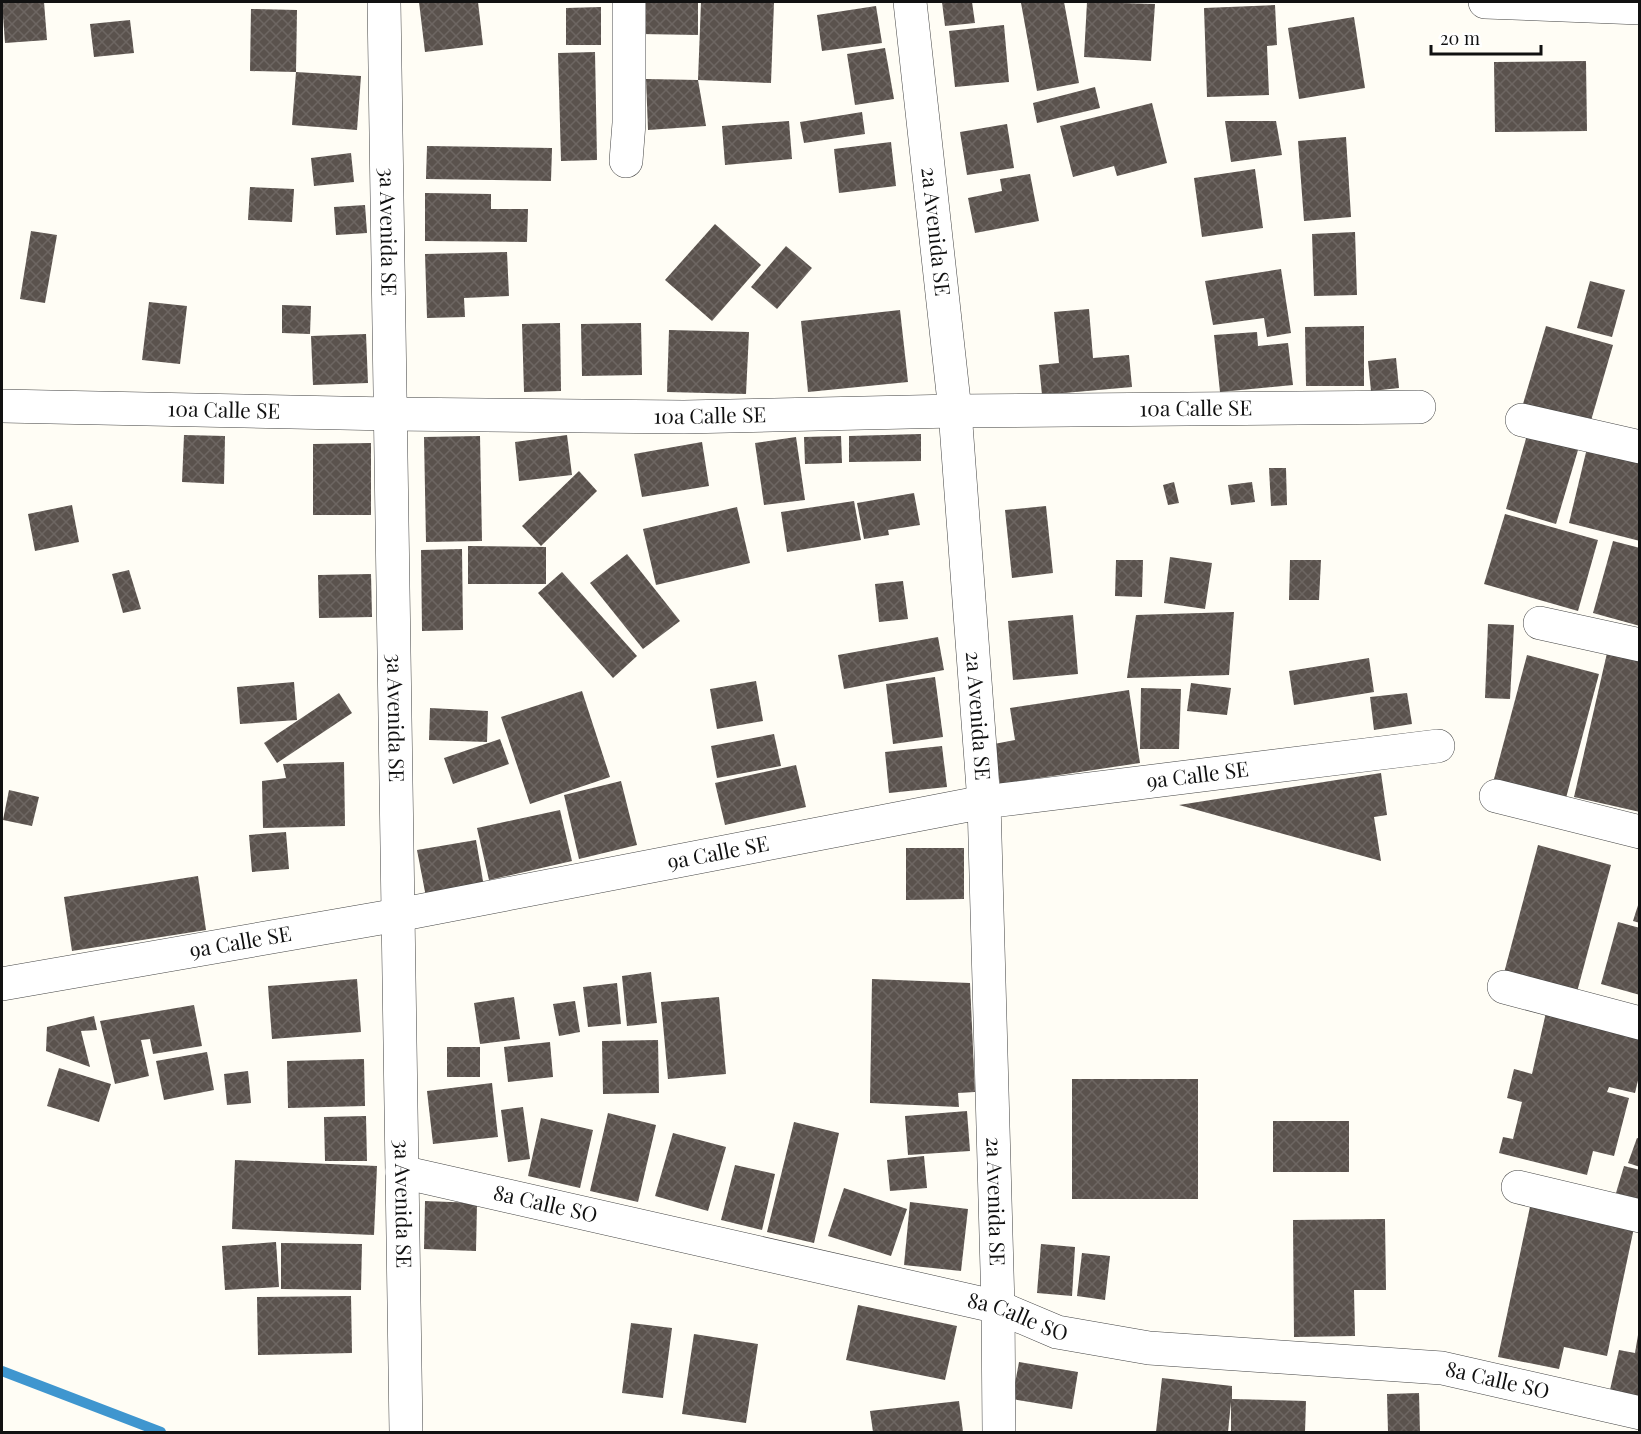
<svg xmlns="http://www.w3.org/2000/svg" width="1641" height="1434" font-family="'Playfair Display',serif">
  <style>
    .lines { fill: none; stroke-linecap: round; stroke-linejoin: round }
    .stream { stroke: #3f96cf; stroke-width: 10 }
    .building { fill: url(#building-cross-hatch) }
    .minor-casing { stroke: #444; stroke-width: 34 }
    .minor { stroke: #fff; stroke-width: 33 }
    .labels { text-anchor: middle; stroke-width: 6; stroke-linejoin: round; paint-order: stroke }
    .street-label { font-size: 21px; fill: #111; stroke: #fff }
  </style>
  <defs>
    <pattern id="building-cross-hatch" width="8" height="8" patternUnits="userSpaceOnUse" patternTransform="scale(1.5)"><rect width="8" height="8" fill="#5a524d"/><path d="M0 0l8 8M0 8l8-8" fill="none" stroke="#6d6662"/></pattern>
  </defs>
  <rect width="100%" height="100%" fill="#fffdf5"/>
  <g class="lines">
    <polyline class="stream" points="2,1371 161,1432"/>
  </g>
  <g class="building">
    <polygon points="2,2 44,2 47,40 5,43"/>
    <polygon points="419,2 478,2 483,45 425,52"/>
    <polygon points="640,2 698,2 698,35 640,34"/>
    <polygon points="701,2 774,2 771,83 698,80 706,126 648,130 646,79 698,80"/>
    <polygon points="942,2 972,2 975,23 945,26"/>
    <polygon points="1029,2 1064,2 1079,83 1037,91 1021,3"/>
    <polygon points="1087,2 1155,4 1151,61 1084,57"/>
    <polygon points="1275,5 1277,45 1267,46 1269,95 1207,97 1204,8"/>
    <polygon points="876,6 882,43 822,51 817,15"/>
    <polygon points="601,7 601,45 566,45 566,8"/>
    <polygon points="251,9 297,10 296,72 250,71"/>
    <polygon points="1354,17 1365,88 1299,99 1288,28"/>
    <polygon points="130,20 134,53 94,57 90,24"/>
    <polygon points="1004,25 1009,82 955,87 949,31"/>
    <polygon points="885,48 894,99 855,105 847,54"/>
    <polygon points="595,52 597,160 561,161 558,53"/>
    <polygon points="1586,61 1587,131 1495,132 1494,62"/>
    <polygon points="296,72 361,76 357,130 292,125"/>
    <polygon points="1095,87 1100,108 1037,123 1033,103"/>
    <polygon points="1152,103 1167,163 1117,176 1114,166 1073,177 1060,126"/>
    <polygon points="862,112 865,134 804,143 800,122"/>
    <polygon points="789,121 792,159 725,165 722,126"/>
    <polygon points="1225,121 1276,121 1282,155 1231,162"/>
    <polygon points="1007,124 1014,168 967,175 960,132"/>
    <polygon points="1346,137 1351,217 1304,221 1298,141"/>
    <polygon points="891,142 896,186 839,193 834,149"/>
    <polygon points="427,146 552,148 551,181 426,179"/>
    <polygon points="351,153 354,182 314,186 311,158"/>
    <polygon points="1255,169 1263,228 1202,237 1194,178"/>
    <polygon points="1030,174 1039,221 975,233 968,198 1002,191 1000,179"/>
    <polygon points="250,187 294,189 292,222 248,220"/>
    <polygon points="425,193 491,194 491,209 528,209 527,242 425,241"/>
    <polygon points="365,205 367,233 336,235 334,207"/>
    <polygon points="715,224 761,265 712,321 665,280"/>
    <polygon points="31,231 57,235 45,303 20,299"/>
    <polygon points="1355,232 1357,295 1314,296 1312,234"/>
    <polygon points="786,246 812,268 777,309 751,287"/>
    <polygon points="507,252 509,296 464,298 465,317 427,318 425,254"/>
    <polygon points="1281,269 1291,333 1267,337 1264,318 1213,325 1205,281"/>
    <polygon points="1590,281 1625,290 1612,337 1577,328"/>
    <polygon points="149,302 187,306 180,364 142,360"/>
    <polygon points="282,305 311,306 310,334 282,333"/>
    <polygon points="1089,309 1093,358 1129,355 1132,387 1042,395 1039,365 1059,363 1054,312"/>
    <polygon points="900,310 908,382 808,392 801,321"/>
    <polygon points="560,323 561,391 524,392 522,324"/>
    <polygon points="641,323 642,375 582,376 581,324"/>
    <polygon points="1364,326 1364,386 1306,386 1305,327"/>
    <polygon points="1546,326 1613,345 1590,424 1523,404"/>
    <polygon points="669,330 749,332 746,394 667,392"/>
    <polygon points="1257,332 1258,346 1288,343 1293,385 1220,392 1214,335"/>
    <polygon points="366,334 368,383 313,385 311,336"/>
    <polygon points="1396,358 1399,388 1371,391 1368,361"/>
    <polygon points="921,434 921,461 849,462 849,436"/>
    <polygon points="184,435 225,436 224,484 182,482"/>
    <polygon points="567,435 572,475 519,481 515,442"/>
    <polygon points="1527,435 1578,450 1556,524 1506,509"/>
    <polygon points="480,436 482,541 426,542 424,437"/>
    <polygon points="841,436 842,463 805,464 804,437"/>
    <polygon points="796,437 805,500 764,505 755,443"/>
    <polygon points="702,442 709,486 642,497 634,454"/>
    <polygon points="371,443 371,515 313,515 313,444"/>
    <polygon points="1587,448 1640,461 1640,541 1569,523"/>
    <polygon points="1269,468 1286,468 1287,505 1271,506"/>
    <polygon points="579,471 597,491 541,546 522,526"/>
    <polygon points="1174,482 1179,503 1168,505 1163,485"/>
    <polygon points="1252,482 1255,502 1231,505 1228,485"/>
    <polygon points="914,493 920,525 888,530 889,535 864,539 857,503"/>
    <polygon points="854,501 861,540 787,552 781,512"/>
    <polygon points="72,505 79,542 35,551 28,514"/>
    <polygon points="1046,506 1053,573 1012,578 1005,510"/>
    <polygon points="737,507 750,563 656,585 643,529"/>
    <polygon points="1505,514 1598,540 1578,611 1484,584"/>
    <polygon points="1613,541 1640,548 1640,626 1593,613"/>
    <polygon points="468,546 546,547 546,584 468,584"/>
    <polygon points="462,549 463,630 422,631 421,550"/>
    <polygon points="627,554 680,621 643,649 590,583"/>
    <polygon points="1170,557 1212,563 1205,609 1164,603"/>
    <polygon points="1116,560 1143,560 1142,597 1115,596"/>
    <polygon points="1290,560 1321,560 1319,600 1289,600"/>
    <polygon points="129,570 141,609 123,613 112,574"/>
    <polygon points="562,572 637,656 613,678 538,593"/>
    <polygon points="371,574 372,617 319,618 318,575"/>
    <polygon points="903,581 908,619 879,622 875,584"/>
    <polygon points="1234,612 1229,675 1127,678 1136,615"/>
    <polygon points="1073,615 1078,674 1013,680 1008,621"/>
    <polygon points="1488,624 1514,625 1510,699 1485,698"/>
    <polygon points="938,637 944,670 844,689 838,655"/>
    <polygon points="1607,653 1640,660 1640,812 1574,797"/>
    <polygon points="1527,655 1599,674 1566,798 1494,779"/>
    <polygon points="1369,658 1374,692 1294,705 1289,671"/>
    <polygon points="935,677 943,737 893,744 886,684"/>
    <polygon points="756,681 763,721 717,729 710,689"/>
    <polygon points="294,682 297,720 240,724 237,687"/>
    <polygon points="1191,683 1231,688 1227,715 1187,711"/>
    <polygon points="1141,688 1181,689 1179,749 1140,749"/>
    <polygon points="1129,690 1140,763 1000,784 994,744 1015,740 1010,708"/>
    <polygon points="582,691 610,777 530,804 501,717"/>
    <polygon points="339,693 352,713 277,763 264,743"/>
    <polygon points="1407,693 1412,724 1374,730 1370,697"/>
    <polygon points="430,708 488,711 487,742 429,740"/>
    <polygon points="774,734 781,766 717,778 711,746"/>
    <polygon points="500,739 509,764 453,784 444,758"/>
    <polygon points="942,746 947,787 889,793 885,752"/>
    <polygon points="344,762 345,826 263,828 262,781 286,778 283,764"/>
    <polygon points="796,765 806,807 725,825 715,783"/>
    <polygon points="1381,773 1387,815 1374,817 1381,861 1179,805"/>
    <polygon points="621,781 637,845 579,859 564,795"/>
    <polygon points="9,790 39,797 32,826 3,820"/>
    <polygon points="560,810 572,861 489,880 477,828"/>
    <polygon points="286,832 289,869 252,872 249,835"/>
    <polygon points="476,840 484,887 426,897 417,850"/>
    <polygon points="1538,845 1611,865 1577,992 1504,973"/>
    <polygon points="906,848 964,848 964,899 906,900"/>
    <polygon points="198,876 206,930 72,951 64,897"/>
    <polygon points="1639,902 1640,902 1640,923 1633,921"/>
    <polygon points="1618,922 1640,928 1640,995 1601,984"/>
    <polygon points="651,972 657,1023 627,1026 622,976"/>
    <polygon points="357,979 361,1032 272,1039 268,986"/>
    <polygon points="872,979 970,983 975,1092 958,1093 959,1107 870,1103"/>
    <polygon points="617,983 621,1024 588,1027 583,987"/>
    <polygon points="514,997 520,1039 480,1044 474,1003"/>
    <polygon points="719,997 726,1074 668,1079 661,1002"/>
    <polygon points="575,1001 580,1032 559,1036 553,1004"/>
    <polygon points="194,1005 202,1046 153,1054 150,1039 141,1040 149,1076 115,1084 100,1021"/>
    <polygon points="1547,1008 1640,1029 1640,1072 1635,1093 1609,1087 1607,1092 1629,1098 1614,1156 1593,1151 1587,1175 1499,1153 1503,1137 1513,1139 1522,1102 1507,1098 1514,1069 1532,1074"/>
    <polygon points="94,1016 97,1030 81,1031 90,1067 46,1051 47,1027"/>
    <polygon points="658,1040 659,1093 603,1094 602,1041"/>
    <polygon points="550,1042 553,1077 508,1082 504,1047"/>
    <rect x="447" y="1047" width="33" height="30"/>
    <polygon points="207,1052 214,1090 164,1100 156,1061"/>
    <polygon points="364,1059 365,1106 288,1108 287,1061"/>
    <polygon points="59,1068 111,1084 99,1122 47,1106"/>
    <polygon points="248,1071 251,1103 227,1105 224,1074"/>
    <rect x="1072" y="1079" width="126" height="120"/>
    <polygon points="492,1083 498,1137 433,1144 427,1091"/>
    <polygon points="523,1107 530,1159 508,1162 501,1110"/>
    <polygon points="967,1111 970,1151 908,1155 905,1116"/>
    <polygon points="608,1113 656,1125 638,1202 590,1191"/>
    <polygon points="366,1116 367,1161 325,1161 324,1117"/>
    <polygon points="541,1118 593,1130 580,1188 528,1176"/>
    <rect x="1273" y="1121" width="76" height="51"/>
    <polygon points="794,1122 839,1133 814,1243 767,1232"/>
    <polygon points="673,1133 726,1147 708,1211 655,1196"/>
    <polygon points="1637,1138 1640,1139 1640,1167 1628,1163"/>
    <polygon points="924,1156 927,1188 890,1191 887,1160"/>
    <polygon points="235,1160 377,1166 374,1235 232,1229"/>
    <polygon points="735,1165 775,1174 762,1230 721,1220"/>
    <polygon points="1624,1166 1640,1170 1640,1200 1616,1193"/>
    <polygon points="844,1188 907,1209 891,1256 828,1236"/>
    <polygon points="425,1201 477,1203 476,1251 424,1249"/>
    <polygon points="910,1202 968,1209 961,1271 904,1265"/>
    <polygon points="1531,1202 1635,1223 1607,1356 1564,1347 1559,1369 1498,1357"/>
    <polygon points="1385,1219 1386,1290 1354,1290 1355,1336 1294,1337 1293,1220"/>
    <polygon points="276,1242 279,1287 225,1290 222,1246"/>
    <polygon points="281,1243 362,1244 361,1290 281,1289"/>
    <polygon points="1041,1244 1075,1247 1072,1296 1037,1293"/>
    <polygon points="1082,1253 1110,1256 1105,1300 1077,1296"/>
    <polygon points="351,1296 352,1353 258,1355 257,1297"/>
    <polygon points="858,1305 957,1326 945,1380 846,1360"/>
    <polygon points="631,1323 672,1328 663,1398 622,1393"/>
    <polygon points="694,1334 758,1344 746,1423 682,1414"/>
    <polygon points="1638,1335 1640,1397 1610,1390 1619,1350 1635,1353"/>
    <polygon points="1019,1362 1078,1372 1072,1409 1012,1399"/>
    <polygon points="1162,1378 1232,1386 1232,1399 1306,1401 1305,1432 1231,1432 1231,1402 1228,1432 1156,1432"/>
    <polygon points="1419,1393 1420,1432 1388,1432 1387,1394"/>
    <polygon points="959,1401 963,1432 873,1432 870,1411"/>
  </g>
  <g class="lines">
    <defs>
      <g id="minor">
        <path id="s1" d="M384,2L406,1432"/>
        <path id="s2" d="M910,2L955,411L984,802L998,1307L999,1432"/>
        <polyline points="1485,2 1640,8"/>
        <polyline points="626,161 629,123 629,2"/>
        <path id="s3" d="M2,406L390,414L684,417L955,411L1419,407"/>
        <polyline points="1522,420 1640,447"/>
        <polyline points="1540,623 1640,645"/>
        <polyline points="1496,796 1640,832"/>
        <path id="s4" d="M2,984L398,915L984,802L1438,746"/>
        <polyline points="1504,987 1640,1023"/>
        <path id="s5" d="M402,1172L998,1307L1057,1332L1149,1348L1442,1368L1640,1413"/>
        <polyline points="1518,1187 1640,1216"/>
      </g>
    </defs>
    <use href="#minor" class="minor-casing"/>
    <use href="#minor" class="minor"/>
  </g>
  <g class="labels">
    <g class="street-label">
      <text dy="7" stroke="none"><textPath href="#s1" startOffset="230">3a Avenida SE</textPath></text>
      <text dy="7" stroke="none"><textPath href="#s2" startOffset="231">2a Avenida SE</textPath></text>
      <text dy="7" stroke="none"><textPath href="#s3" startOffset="1194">10a Calle SE</textPath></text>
      <text dy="7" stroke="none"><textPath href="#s3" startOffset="222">10a Calle SE</textPath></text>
      <text dy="7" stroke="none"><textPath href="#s3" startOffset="708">10a Calle SE</textPath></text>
      <text dy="7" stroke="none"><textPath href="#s2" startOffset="717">2a Avenida SE</textPath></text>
      <text dy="7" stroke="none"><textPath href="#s1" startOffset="716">3a Avenida SE</textPath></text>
      <text dy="7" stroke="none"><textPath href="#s4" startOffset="1214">9a Calle SE</textPath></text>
      <text dy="7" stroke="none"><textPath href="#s4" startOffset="728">9a Calle SE</textPath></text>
      <text dy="7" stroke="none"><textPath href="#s4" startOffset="242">9a Calle SE</textPath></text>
      <text dy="7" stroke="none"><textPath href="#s2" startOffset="1203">2a Avenida SE</textPath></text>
      <text dy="7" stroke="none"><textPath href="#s1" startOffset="1202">3a Avenida SE</textPath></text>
      <text dy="7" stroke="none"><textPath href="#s5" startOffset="147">8a Calle SO</textPath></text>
      <text dy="7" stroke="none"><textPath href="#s5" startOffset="633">8a Calle SO</textPath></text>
      <text dy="7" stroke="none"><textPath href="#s5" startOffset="1119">8a Calle SO</textPath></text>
    </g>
  </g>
  <rect width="1641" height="1434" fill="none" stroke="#111111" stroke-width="6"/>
  <path d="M1431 45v9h110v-9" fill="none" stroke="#111111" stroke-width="3"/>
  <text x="1440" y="45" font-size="18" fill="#111111" stroke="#ffffff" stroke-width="4.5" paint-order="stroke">20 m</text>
</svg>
